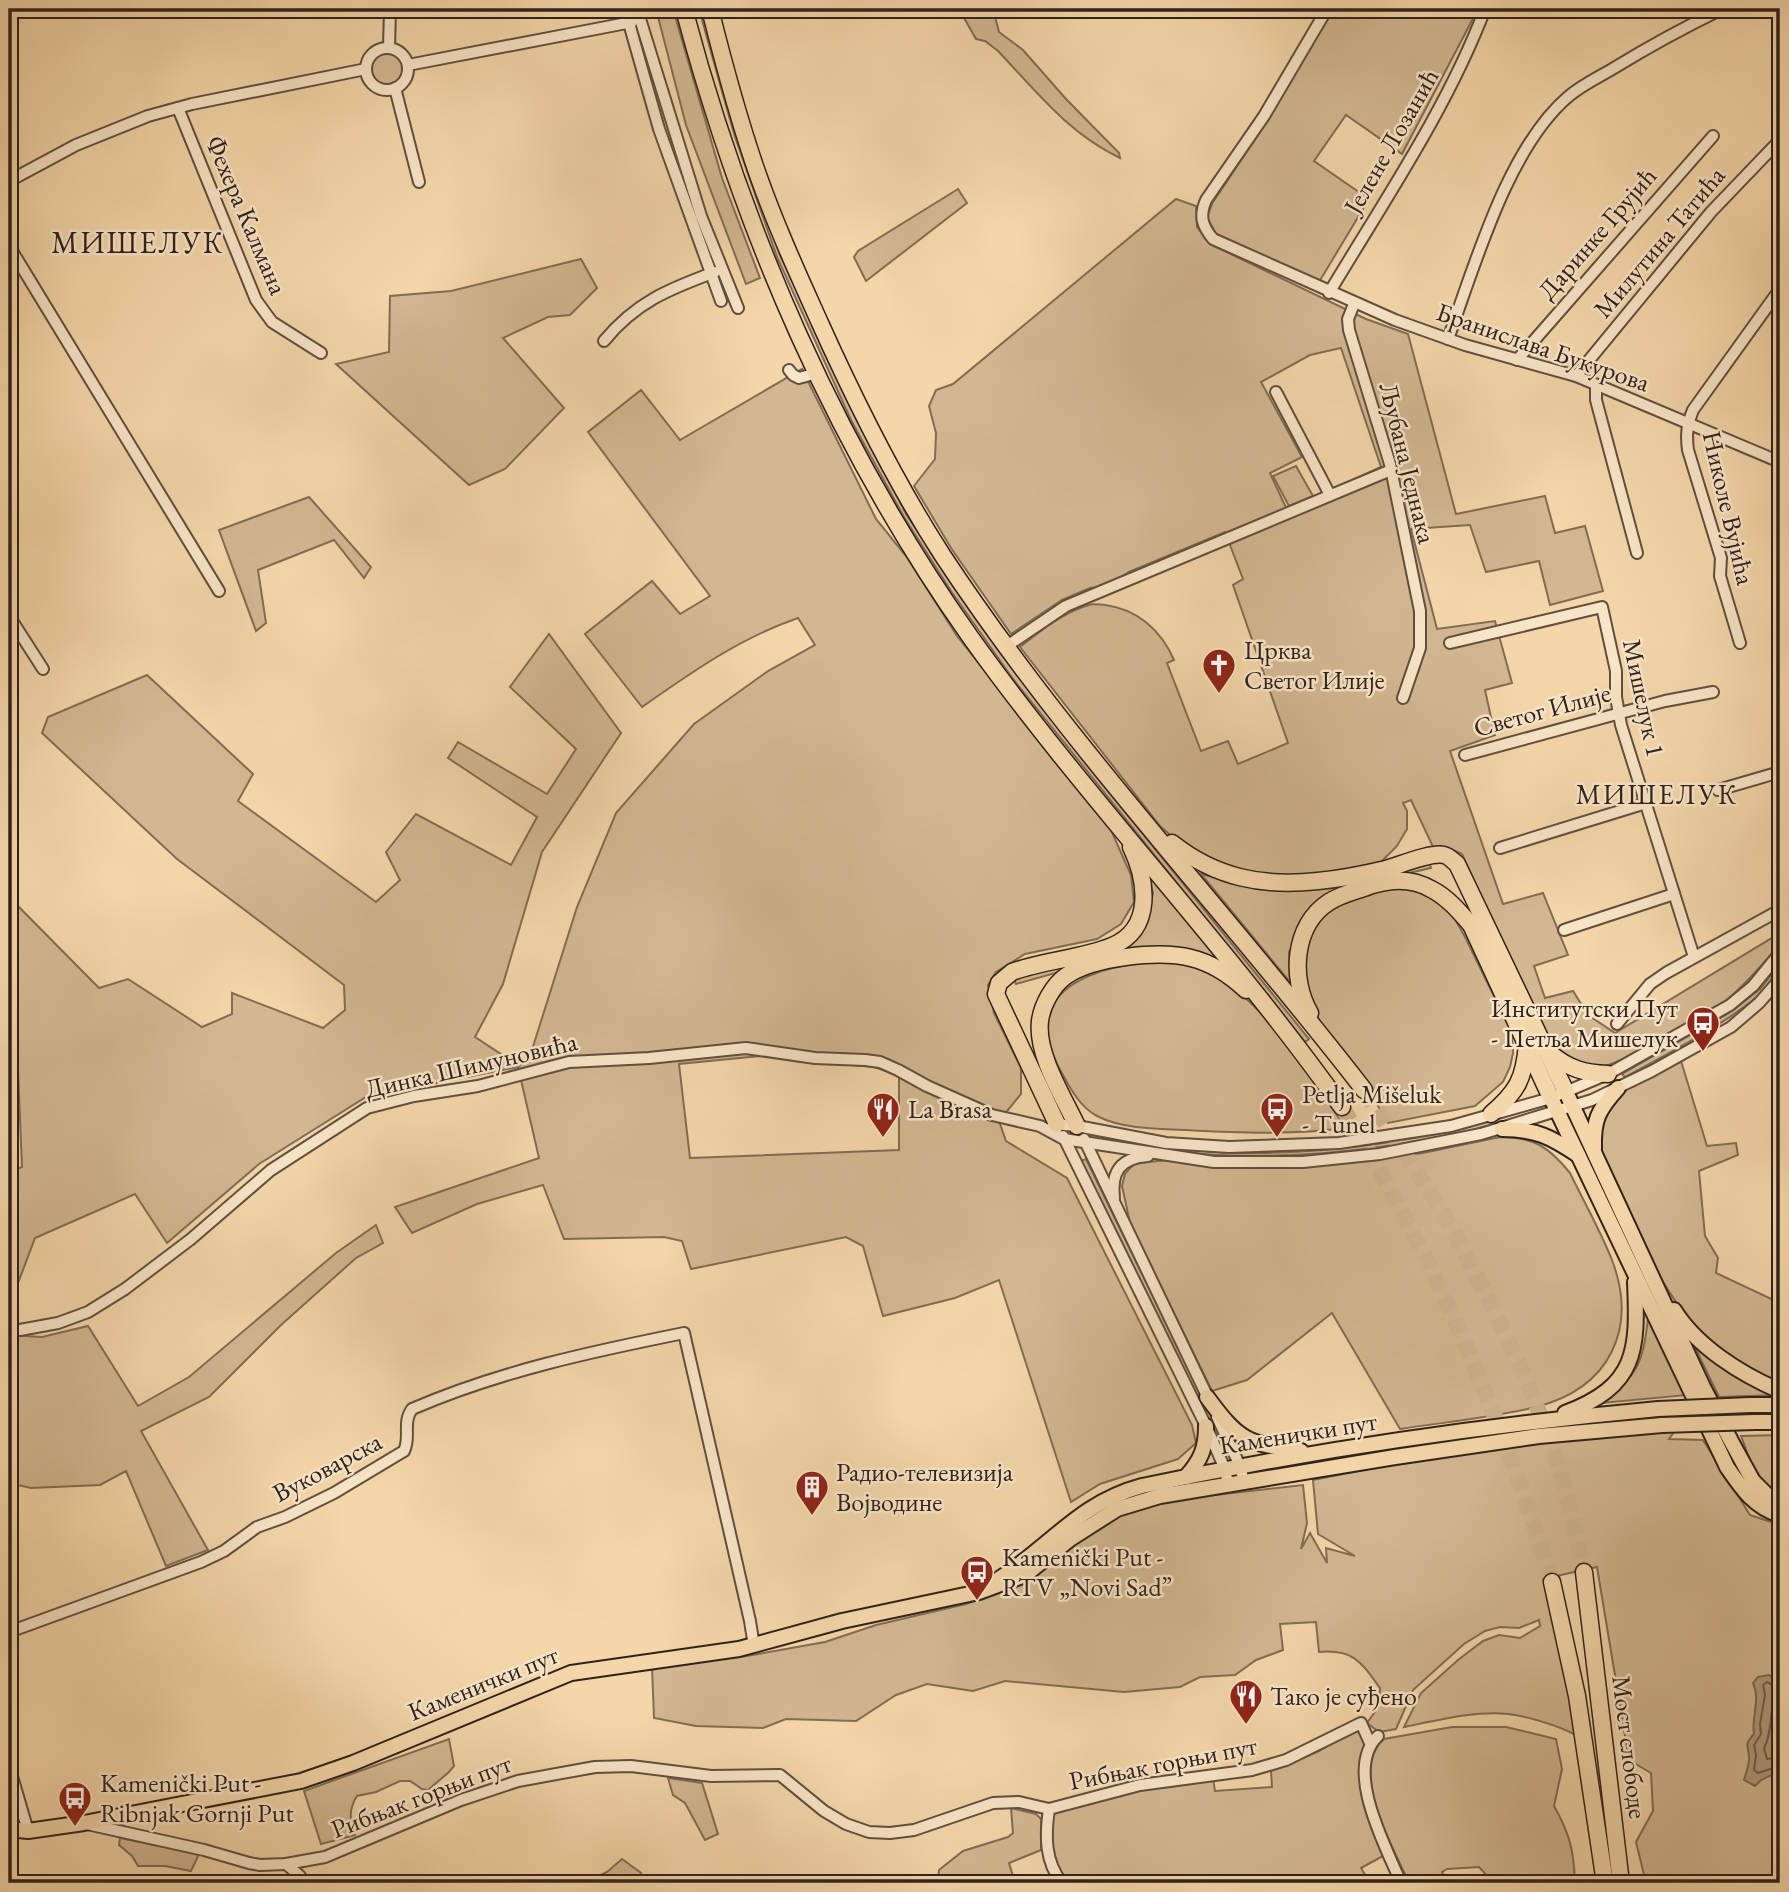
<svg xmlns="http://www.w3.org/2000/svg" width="1789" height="1892" font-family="'EB Garamond',serif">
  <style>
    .green { fill: #d3b791; stroke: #816c56; stroke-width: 2; fill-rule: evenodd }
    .water { fill: #b19979; stroke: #7d6954; stroke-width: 2 }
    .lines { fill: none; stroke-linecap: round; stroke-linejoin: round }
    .shore { stroke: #705e4a; stroke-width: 2 }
    .highway-tunnel { stroke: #cdb28d; stroke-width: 16; stroke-dasharray: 16 8; stroke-linecap: butt }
    .minor-casing { stroke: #604f3f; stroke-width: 14 }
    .major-casing { stroke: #2f221c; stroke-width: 18 }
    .highway-casing { stroke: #2f221c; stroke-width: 19 }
    .minor { stroke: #f8e4c7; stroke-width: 10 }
    .major { stroke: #f4d6a9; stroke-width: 14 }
    .highway { stroke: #f4d6a9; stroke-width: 16 }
    .major-bridge-casing { stroke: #2f221c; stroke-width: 18; stroke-linecap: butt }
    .major-bridge { stroke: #f4d6a9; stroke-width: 14 }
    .labels { text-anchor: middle; stroke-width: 5; stroke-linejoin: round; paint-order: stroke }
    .street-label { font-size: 26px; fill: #2f221c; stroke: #f8e4c7 }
    .poi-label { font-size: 26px; fill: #2f221c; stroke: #f8e4c7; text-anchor: start }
    .neighbourhood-label { font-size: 28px; letter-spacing: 2px; fill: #2f221c; stroke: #f8e4c7 }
    .quarter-label { font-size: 30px; letter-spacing: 2px; fill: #2f221c; stroke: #f8e4c7 }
  </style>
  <rect width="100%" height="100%" fill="#f4d6a9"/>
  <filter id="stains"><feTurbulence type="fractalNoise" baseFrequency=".00286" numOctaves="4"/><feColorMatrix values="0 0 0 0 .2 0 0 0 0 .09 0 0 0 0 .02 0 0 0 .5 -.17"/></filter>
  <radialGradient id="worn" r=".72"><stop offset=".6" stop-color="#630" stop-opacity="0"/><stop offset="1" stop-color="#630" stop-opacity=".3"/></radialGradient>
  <g class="green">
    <polygon points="656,9 673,9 722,178 760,278 746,284 686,125"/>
    <polygon points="699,9 703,9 738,133 780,255 856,416 906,514 955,588 1017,674 1090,769 1309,1039 1305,1042 1013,679 951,591 904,517 851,420 777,257 734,134"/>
    <path d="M959,9H993L999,32L1023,50L1066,99L1119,153L1120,158C1068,133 1037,92 998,51L985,41L976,39Z"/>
    <polygon points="1333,9 1478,9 1402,154 1346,115 1314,161 1369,199 1319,282 1216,234 1207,217 1213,202 1268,120"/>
    <circle cx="388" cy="69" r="18"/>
    <polygon points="958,189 967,203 866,281 854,257 858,251"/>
    <path d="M1176,199L1196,206L1197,227L1210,244L1366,319L1408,334L1456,514L1545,496L1555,533L1585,526L1603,591L1550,605L1539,561L1486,572L1470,525L1411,529L1437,629L1495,621L1512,683L1485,690L1495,735L1450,751L1503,904L1543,893L1568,955L1534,966L1545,998L1573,991L1588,1015L1615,1033L1780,933V944C1764,963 1747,983 1728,999C1713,1011 1616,1067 1600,1067C1580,1067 1566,1059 1551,1048L1462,854L1451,849H1434L1411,800L1403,803L1407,811V829L1397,846L1381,862L1317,876H1263L1227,868L1177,841L1160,826L1020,647C1040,631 1064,612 1089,605C1094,603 1100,605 1105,605C1137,609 1161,630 1174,660L1167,663L1201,751L1228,741L1238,764L1288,743L1233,585L1243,579L1225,532L1129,572L1107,586L1090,588L1062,600L1011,634L951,548L914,486L935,459L936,433L929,406L936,390L953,384ZM1341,348L1381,467L1287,510L1270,473L1302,457L1261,382L1310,355Z"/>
    <polygon points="581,259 597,288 570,315 548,317 503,338 564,408 505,469 469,485 336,364 389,352 390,296 451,291"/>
    <path d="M802,369L876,519L906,556L957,636L1110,828L1131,875L1134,902L1121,924L1097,939L1025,954L996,972L988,985L994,1013L1021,1068V1094L999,1121L1006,1141L1067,1178L1192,1425L1196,1443L1178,1459L1100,1484L1071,1502L999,1280L955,1298L883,1316L863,1246L846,1237L691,1269L682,1241L664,1237L564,1239L543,1185L477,1204L412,1233L395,1207L539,1158L518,1067L366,1097L259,1164L167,1243L135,1194L35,1238L9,1307V1172L22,1167L15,997L9,990V897L99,988L128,979L202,1027L232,1014V993L323,1028L345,1010L344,985L177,859L42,733L48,717L147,675L253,774L238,801L376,902L400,880L386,852L416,814L511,865L537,817L448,758L458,742L547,794L576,749L510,687L549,634L621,733L542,852L503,984L475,1037L519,1066L531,1053L577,907L616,813L694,724L768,671L815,645L798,618C740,638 692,672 642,707L585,634L652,581L680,614L710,596L588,432L641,390L680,440ZM760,1056L874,1067L899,1075V1150L690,1158L679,1064Z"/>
    <polygon points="1296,466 1313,496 1289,506 1273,476"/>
    <polygon points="309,497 371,567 364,578 334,540 258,570 266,623 256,631 219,530"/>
    <polygon points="1429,862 1431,868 1343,888 1301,930 1289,952 1290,982 1201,874 1259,889"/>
    <polygon points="1146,868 1224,966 1179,950 1152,946 1016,984 1014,979 1117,951 1149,912 1153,893"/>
    <polygon points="1409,886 1440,902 1453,916 1464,935 1512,1033 1513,1053 1510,1067 1503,1082 1475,1106 1388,1123 1365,1084 1329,1037 1310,1004 1302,955 1307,940 1329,908 1370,890"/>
    <path d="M1168,960C1181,963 1197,965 1209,972C1267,1002 1308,1076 1346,1128C1292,1135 1239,1133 1186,1130C1157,1129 1122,1129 1097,1116C1078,1106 1068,1084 1058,1066C1016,983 1107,964 1168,960Z"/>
    <path d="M1780,964C1780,999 1655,1060 1625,1077L1622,1074L1729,1013L1760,989Z"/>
    <polygon points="1681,1061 1707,1146 1736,1143 1738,1155 1699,1171 1705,1236 1718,1258 1716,1273 1780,1303 1780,1384 1743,1365 1707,1339 1687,1319 1648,1259 1600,1161 1602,1112 1620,1090"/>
    <path d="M1491,1121L1492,1125C1375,1154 1271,1163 1151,1150V1146C1185,1149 1219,1154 1253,1153C1334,1153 1413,1141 1491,1121Z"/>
    <path d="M1500,1137C1534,1137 1549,1147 1570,1173C1584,1202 1600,1230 1612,1260C1638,1329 1610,1388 1536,1407C1492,1418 1445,1422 1400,1429L1332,1313L1247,1380L1212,1391L1130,1223L1122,1186L1125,1174L1130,1168L1136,1163L1169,1160L1347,1162L1423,1153Z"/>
    <polygon points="1086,1159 1226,1446 1222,1448 1081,1161"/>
    <polygon points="376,1225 383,1243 356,1258 281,1325 209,1397 141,1431 208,1550 166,1566 126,1471 100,1485 31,1488 9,1483 9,1335 42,1337 88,1326 138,1406 189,1377 336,1253"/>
    <path d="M1648,1318L1687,1395L1602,1403C1638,1375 1643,1363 1648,1318Z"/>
    <polygon points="1690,1337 1778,1395 1719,1397"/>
    <path d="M1677,1428L1669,1439L1703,1440L1750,1515L1780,1525V1883H1646L1636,1842L1653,1811L1651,1773L1629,1760L1597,1567L1543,1579L1557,1633L1576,1735C1559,1726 1527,1716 1508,1714C1478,1710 1434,1721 1404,1727L1421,1693L1458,1660L1483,1641L1499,1635L1520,1638L1540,1626L1539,1620L1519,1628L1500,1627L1485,1631L1464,1644L1413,1690L1396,1729L1379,1732L1367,1723L1379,1706L1380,1688C1361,1662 1354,1649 1319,1652L1316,1622L1280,1624L1283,1650L1256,1660L1235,1675L1200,1677L1180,1687L1124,1692L1005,1681L973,1691L927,1684L896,1695L856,1721L786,1719L763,1728L696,1726L654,1718L652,1667L747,1656L825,1642L876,1625L966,1604L1010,1588L1095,1524L1154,1502L1303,1485L1307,1523L1301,1549L1310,1533L1327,1563L1326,1548L1355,1556L1318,1534L1313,1480L1484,1446Z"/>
    <path d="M1780,1435V1493C1755,1484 1750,1459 1741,1436Z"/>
    <path d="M1452,1727H1506L1556,1739L1562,1769L1554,1806C1570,1834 1574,1852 1575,1883H1494L1479,1867L1447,1869L1442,1872L1447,1881H1475L1477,1883H1409C1394,1849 1348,1771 1384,1739Z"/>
    <path d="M1355,1729H1359L1366,1742C1355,1792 1364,1810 1383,1856L1361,1868L1370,1883H1068C1049,1860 1051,1841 1053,1812L1138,1789L1213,1778L1215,1791L1272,1787L1271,1771L1319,1751Z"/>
    <path d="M449,1739L454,1766L449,1772L428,1790L422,1789L410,1781H400L376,1792L357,1796C348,1810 350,1820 355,1835L321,1844L304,1791Z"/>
    <polygon points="668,1778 702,1783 718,1834 705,1840 685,1803 673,1795"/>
    <polygon points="1011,1808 1036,1814 1041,1819 1041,1850 1009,1863 1015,1883 938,1883 939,1870 963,1851 1008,1837 1013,1833"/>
    <polygon points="120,1838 199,1854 191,1871 165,1866 138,1866 132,1856 119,1845"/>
    <polygon points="622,1859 641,1873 638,1883 584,1883 607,1872"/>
  </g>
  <path class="water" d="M1769,1675L1780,1684V1768L1778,1772L1761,1780L1755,1786L1744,1780C1746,1773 1750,1763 1749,1756C1748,1744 1744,1745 1754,1734C1751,1716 1761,1701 1753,1683L1758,1677Z"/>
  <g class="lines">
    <g class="shore">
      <polyline points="1780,1689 1767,1682 1763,1685 1765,1695 1760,1724 1761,1734 1754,1745 1756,1755 1754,1770 1758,1773 1780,1766"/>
      <path d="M1780,1697L1773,1700C1771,1714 1771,1736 1764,1748L1767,1759L1780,1757"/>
    </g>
    <g class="highway-tunnel">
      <polyline points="1364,1090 1445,1216 1485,1292 1521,1368 1553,1446 1573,1520 1584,1572"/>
      <path d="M1342,1107C1433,1253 1502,1417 1552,1582"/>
    </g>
    <defs>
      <g id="minor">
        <polyline points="625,9 659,129 721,301"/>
        <polyline points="637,9 701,216 738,308"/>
        <path d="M1327,9L1264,116L1206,200C1199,216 1202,226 1213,239L1395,320L1465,345L1576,376L1780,462"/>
        <polyline points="389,48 390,9"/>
        <circle cx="387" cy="69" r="21"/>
        <polyline points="408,65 632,22"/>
        <polyline points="395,88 419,182"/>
        <polyline points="178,108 256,300 272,322 321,353"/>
        <polyline points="9,181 76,145 148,116 192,104 366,69"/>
        <polyline points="9,246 219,591"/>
        <path d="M1329,293C1384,201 1447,109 1485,9"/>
        <polyline points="1354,304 1348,319 1349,330 1390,464 1420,611 1420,648 1403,698"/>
        <path d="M1448,339C1475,265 1508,147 1569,96C1582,85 1599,77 1614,68C1650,46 1685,27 1722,9"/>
        <path d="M604,341C636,302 669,289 715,272"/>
        <polyline points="1517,360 1713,136"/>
        <polyline points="789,370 793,375 799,378 817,373"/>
        <polyline points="1576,376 1711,212 1780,140"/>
        <polyline points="1596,385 1596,400 1637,553"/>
        <polyline points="1276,392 1330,495"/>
        <polyline points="9,616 43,669"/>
        <polyline points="1450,643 1602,607 1616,671 1616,697 1621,725 1694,957"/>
        <path d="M1740,643L1720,576L1721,558L1688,450C1686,435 1687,424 1693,410L1780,289"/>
        <polyline points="1007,646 1066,606 1391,470"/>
        <polyline points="1465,755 1665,701 1713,692"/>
        <polyline points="1718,790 1780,772"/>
        <polyline points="1500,848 1646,803"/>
        <polyline points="1564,930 1674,894"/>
        <polyline points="1617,1024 1650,984 1666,973 1780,910"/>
        <polyline points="1053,1124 1077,1126 1166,1143 1229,1147 1339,1143 1451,1126 1551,1098 1608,1074 1730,1005 1753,986 1780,953"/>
        <polyline points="1063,1136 1206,1426 1225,1469 1228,1484"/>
        <polyline points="1084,1139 1210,1402"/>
        <path d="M1114,1198C1111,1172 1120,1158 1148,1156"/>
        <polyline points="9,1329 20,1330 58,1323 88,1312 125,1289 191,1239 271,1170 367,1108 414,1096 478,1086 569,1062 649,1058 746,1048 815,1058 865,1060 880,1062 898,1070 927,1086 992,1115 1040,1126 1064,1139 1214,1162 1303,1162 1380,1154 1481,1134 1592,1100 1652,1071 1731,1027 1759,1003 1780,979"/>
        <polyline points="1217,1417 1240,1466 1244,1482"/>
        <path d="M9,1632L201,1562L224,1551L257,1527L285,1517L334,1493L404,1451C411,1437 402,1423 412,1409C500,1371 590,1352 684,1333L750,1621L754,1646"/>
        <path d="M1378,1736C1343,1769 1386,1847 1401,1883"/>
        <polyline points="9,1766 28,1831"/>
        <path d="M1049,1809C1045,1836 1045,1862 1062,1883"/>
        <polyline points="87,1824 204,1850 249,1863 260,1865 286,1864 325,1857 461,1800 518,1781 595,1767 631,1766 711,1776 780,1775 824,1811 846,1824 869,1832 890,1833 914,1830 993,1803 1019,1802 1049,1809 1140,1785 1252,1770 1286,1760 1361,1723 1370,1743"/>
        <polyline points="286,1864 300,1876 303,1883"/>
      </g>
      <g id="major">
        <polyline points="1566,1092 1703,1387 1731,1441 1753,1481 1767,1495 1780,1501"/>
        <path d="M1551,1098L1727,1467C1742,1489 1754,1507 1780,1515"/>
        <path d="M1502,1129C1536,1129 1551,1137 1578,1155"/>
        <path d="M1594,1149C1593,1120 1598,1110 1618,1088"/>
        <path d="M1674,1310C1697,1347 1741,1374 1780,1391"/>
        <path d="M1207,1397C1240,1442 1247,1443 1301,1451"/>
        <polyline points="1750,1405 1780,1405"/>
        <path d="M1565,1413C1637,1386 1638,1351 1635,1282"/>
        <polyline points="1755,1422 1780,1422"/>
        <path d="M1186,1477C1201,1460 1206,1448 1206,1426"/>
        <path d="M999,1579C1052,1545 1079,1503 1142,1486C1312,1450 1485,1425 1658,1409"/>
        <polyline points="9,1829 28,1831 84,1823 301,1781 353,1763 571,1673 739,1649 842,1621 979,1592 1025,1575 1070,1539 1117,1509 1160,1496 1395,1457 1539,1436 1662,1425"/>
      </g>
      <g id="highway">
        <path d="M684,9C743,232 837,449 971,638C1087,800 1226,944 1342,1107"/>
        <path d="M710,9C724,65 739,121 758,175C776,226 798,274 820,323C856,403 895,482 943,556C1068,746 1226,911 1364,1090"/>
        <path d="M1172,843C1216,878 1263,887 1318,881C1340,879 1365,874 1386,869C1400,865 1431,852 1444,855C1449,856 1453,861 1457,864L1566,1092"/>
        <path d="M1310,1013C1290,979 1293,925 1329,902C1340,895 1352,892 1364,888C1385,880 1410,877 1431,889C1447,897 1459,911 1471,925L1551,1098"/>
        <path d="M1550,1053C1569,1069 1584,1073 1608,1074"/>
        <path d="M1491,1114C1517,1092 1524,1079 1527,1045"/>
        <path d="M1057,1124L996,994L999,983L1012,972C1044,960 1080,959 1112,946C1154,929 1147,880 1131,847"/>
        <path d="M1077,1126C1063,1096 1036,1054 1040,1021C1042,1005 1053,985 1066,976C1093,957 1159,950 1191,958C1212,963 1230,975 1246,990"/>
        <polyline points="1584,1572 1621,1883"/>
        <polyline points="1552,1582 1577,1696 1605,1883"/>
      </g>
    </defs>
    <use href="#minor" class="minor-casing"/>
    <use href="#major" class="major-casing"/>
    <use href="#highway" class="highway-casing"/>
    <use href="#minor" class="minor"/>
    <use href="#major" class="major"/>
    <use href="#highway" class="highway"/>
    <defs>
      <g id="major-bridge">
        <polyline points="1658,1409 1750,1405"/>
        <polyline points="1662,1425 1755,1422"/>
      </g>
    </defs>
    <use href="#major-bridge" class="major-bridge-casing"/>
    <use href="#major-bridge" class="major-bridge"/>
  </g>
  <defs>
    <symbol id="church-pin" viewBox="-11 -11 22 30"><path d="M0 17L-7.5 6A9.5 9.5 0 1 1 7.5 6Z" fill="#8f2418" stroke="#f8e4c7"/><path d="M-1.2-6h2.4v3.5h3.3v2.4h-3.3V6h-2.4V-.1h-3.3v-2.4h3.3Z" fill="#fff"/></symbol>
    <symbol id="bus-pin" viewBox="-11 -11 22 30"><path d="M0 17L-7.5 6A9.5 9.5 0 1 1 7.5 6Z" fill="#8f2418" stroke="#f8e4c7"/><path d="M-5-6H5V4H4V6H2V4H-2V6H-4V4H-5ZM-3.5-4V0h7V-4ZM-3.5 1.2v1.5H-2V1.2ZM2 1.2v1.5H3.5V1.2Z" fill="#fff"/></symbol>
    <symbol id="restaurant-pin" viewBox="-11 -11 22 30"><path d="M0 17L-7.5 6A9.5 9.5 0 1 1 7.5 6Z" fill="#8f2418" stroke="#f8e4c7"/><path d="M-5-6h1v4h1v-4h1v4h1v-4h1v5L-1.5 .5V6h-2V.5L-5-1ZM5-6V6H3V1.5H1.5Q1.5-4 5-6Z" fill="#fff"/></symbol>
    <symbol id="building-pin" viewBox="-11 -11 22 30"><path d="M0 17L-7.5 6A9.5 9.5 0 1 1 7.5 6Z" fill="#8f2418" stroke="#f8e4c7"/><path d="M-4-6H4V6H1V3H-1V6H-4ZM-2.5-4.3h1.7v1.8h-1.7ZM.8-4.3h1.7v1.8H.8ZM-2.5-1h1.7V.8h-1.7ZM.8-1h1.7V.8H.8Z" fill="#fff"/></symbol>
  </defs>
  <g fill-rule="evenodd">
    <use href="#church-pin" x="1200" y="646" width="38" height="52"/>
    <use href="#bus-pin" x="1684" y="1004" width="38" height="52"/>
    <use href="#restaurant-pin" x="864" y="1090" width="38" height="52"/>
    <use href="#bus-pin" x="1258" y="1090" width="38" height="52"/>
    <use href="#building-pin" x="793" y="1468" width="38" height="52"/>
    <use href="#bus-pin" x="958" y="1553" width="38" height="52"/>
    <use href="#restaurant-pin" x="1227" y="1677" width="38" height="52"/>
    <use href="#bus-pin" x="56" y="1779" width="38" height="52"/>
  </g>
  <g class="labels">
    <g class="street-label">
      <text transform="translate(1391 141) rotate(-60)" y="9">Јелене Лозанић</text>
      <text transform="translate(247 215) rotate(67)" y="9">Фехера Калмана</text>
      <text transform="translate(1597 233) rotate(-49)" y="9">Даринке Грујић</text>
      <text transform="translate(1659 242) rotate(-50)" y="9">Милутина Татића</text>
      <text transform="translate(1543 347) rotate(19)" y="9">Бранислава Букурова</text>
      <text transform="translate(1408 463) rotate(76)" y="9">Љубана Једнака</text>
      <text transform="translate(1729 508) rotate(77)" y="9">Николе Вујића</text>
      <text transform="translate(1644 698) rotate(78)" y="9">Мишелук 1</text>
      <text transform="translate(1542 710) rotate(-15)" y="9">Светог Илије</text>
      <text transform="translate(471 1065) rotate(-13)" y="9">Динка Шимуновића</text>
      <text transform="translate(1298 1433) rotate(-9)" y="9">Каменички пут</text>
      <text transform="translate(327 1467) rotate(-28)" y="9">Вуковарска</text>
      <text transform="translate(483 1683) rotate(-22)" y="9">Каменички пут</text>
      <text transform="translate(1630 1747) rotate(83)" y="9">Мост слободе</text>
      <text transform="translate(1163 1763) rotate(-11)" y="9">Рибњак горњи пут</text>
      <text transform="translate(421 1796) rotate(-21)" y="9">Рибњак горњи пут</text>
    </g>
    <g class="poi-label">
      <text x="1244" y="659">Црква<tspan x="1244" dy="30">Светог Илије</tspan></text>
      <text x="1678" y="1017" text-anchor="end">Институтски Пут<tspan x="1678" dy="30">- Петља Мишелук</tspan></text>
      <text x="1302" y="1103">Petlja Mišeluk<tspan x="1302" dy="30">- Tunel</tspan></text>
      <text x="908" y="1118">La Brasa</text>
      <text x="836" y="1481">Радио-телевизија<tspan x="836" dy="30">Војводине</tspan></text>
      <text x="1002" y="1566">Kamenički Put -<tspan x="1002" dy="30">RTV „Novi Sad”</tspan></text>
      <text x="1270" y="1705">Тако је суђено</text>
      <text x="100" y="1792">Kamenički Put -<tspan x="100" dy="30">Ribnjak Gornji Put</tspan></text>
    </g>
    <g class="neighbourhood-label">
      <text x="1657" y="804">МИШЕЛУК</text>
    </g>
    <g class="quarter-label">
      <text x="138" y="253">МИШЕЛУК</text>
    </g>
  </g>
  <rect width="1789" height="1892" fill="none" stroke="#f4d6a9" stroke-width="35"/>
  <rect x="10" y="10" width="1768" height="1871" fill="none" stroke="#2f221c" stroke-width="3.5"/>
  <rect x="18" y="18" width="1754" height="1857" fill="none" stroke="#2f221c" stroke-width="2"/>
  <rect width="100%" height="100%" filter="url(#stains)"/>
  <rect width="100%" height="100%" fill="url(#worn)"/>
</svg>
